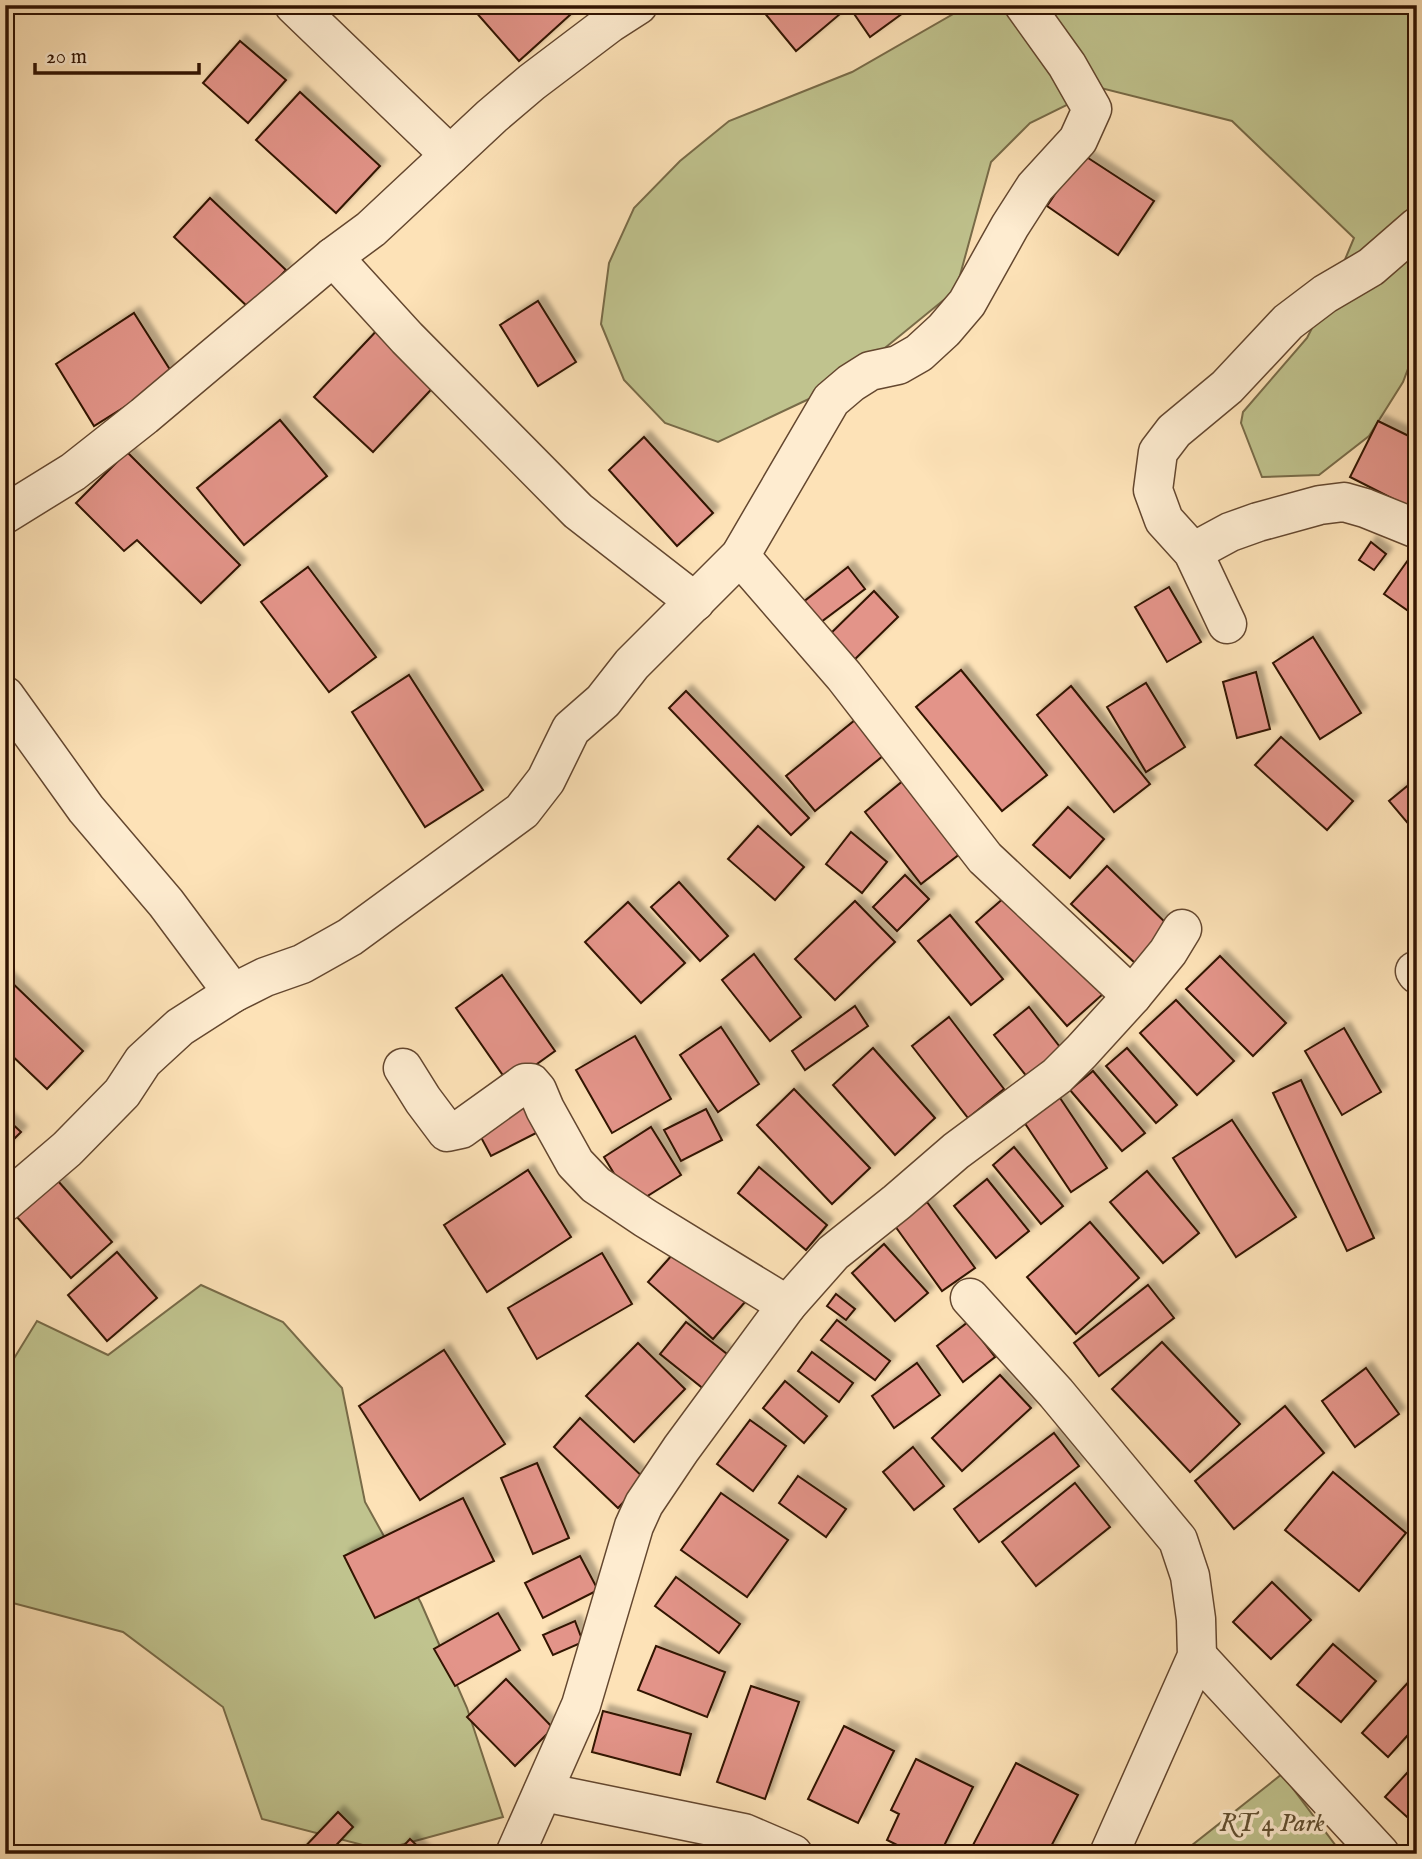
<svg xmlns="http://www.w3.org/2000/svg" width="1422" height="1859" font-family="'IM FELL English',serif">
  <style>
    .green { fill: #c0c38e; stroke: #786b48; stroke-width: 2 }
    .building { fill: #e39489; stroke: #311302; stroke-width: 2; filter: url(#shadow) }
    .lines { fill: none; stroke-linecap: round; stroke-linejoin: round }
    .minor-casing { stroke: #64472f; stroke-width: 41 }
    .minor { stroke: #feecd0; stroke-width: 38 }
    .labels { text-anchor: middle; stroke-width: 7; stroke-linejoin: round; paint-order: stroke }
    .park-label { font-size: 26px; font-style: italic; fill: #635133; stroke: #feecd0 }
  </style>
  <defs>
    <filter id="shadow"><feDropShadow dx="6" dy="-6" stdDeviation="2" flood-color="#0004"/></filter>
  </defs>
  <rect width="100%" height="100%" fill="#fde2b7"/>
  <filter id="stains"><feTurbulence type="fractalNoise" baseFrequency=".00286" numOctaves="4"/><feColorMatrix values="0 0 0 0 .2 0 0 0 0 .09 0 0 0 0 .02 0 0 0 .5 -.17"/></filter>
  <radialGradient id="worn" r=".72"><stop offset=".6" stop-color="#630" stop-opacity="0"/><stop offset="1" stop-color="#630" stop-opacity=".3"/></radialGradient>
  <g class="green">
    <polygon points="969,5 1417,5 1417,345 1403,382 1369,436 1319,475 1262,477 1241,423 1243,412 1307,338 1336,281 1354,238 1232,121 1101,88 1030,123 991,162 956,290 864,365 811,398 718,442 665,423 624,380 601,324 609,263 634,208 680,161 729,121 852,72"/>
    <polygon points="201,1285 283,1322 342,1388 365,1502 421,1603 467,1708 503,1817 382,1850 262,1819 223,1707 123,1632 5,1601 5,1373 37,1321 108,1355"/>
    <polygon points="1282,1774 1342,1854 1198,1854 1191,1846"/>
  </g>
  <g class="building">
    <polygon points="479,5 581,5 519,61 474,10"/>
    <polygon points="758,5 832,5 840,14 796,51"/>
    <polygon points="848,5 914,5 870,37"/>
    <polygon points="240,41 286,80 248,123 203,83"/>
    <polygon points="300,92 380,166 336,213 256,140"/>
    <polygon points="1082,154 1154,201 1118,255 1047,206"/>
    <polygon points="210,198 286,270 250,309 174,237"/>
    <polygon points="538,301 576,362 538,386 500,325"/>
    <polygon points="134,313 174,376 94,426 56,364"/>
    <polygon points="382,325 440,380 373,452 314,397"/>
    <polygon points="280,420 327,476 244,545 197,488"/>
    <polygon points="1378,421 1417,440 1417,511 1350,477"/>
    <polygon points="644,437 713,513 677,546 609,470"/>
    <polygon points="127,452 240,565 201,603 137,540 124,551 76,503"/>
    <polygon points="1371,542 1386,554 1374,570 1359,560"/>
    <polygon points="1408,560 1417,566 1417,617 1384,594"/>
    <polygon points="308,567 376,657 329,692 261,602"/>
    <polygon points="848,567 865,589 809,631 793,610"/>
    <polygon points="1169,587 1201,642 1167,662 1135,607"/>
    <polygon points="874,591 898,617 849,665 824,640"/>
    <polygon points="1313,637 1361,713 1320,739 1273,663"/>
    <polygon points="961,670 1047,775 1002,811 916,707"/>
    <polygon points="1256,672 1270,729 1237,738 1223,682"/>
    <polygon points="409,675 483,790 425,827 352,712"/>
    <polygon points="1146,683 1185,747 1146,772 1107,707"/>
    <polygon points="1071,686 1150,784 1114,812 1037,715"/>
    <polygon points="686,691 809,818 791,835 669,708"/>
    <polygon points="860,716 889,751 815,811 786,776"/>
    <polygon points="1281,737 1353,801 1327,830 1255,765"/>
    <polygon points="1417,778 1417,823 1411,827 1389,801"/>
    <polygon points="904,780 961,853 921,884 865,812"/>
    <polygon points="1068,807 1104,839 1070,878 1033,845"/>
    <polygon points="758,826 804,867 775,900 728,859"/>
    <polygon points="851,832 887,862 862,893 826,864"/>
    <polygon points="1107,866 1169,926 1135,963 1071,904"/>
    <polygon points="905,875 929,899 897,931 873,907"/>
    <polygon points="679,882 728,936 700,961 651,907"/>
    <polygon points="1012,891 1103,994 1067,1026 976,922"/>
    <polygon points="855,901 895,942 835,1000 795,959"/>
    <polygon points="628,902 685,963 641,1003 585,942"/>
    <polygon points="950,915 1003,979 971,1005 918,941"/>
    <polygon points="754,954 801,1017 770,1041 722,980"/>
    <polygon points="1220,956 1286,1023 1253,1056 1186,989"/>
    <polygon points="502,975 555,1051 509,1084 456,1008"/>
    <polygon points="5,976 83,1051 47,1089 5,1049"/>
    <polygon points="1176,1000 1234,1061 1197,1095 1140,1033"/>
    <polygon points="855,1006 868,1026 805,1070 792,1051"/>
    <polygon points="1029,1007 1063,1051 1028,1078 994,1035"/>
    <polygon points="949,1017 1004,1089 968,1118 912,1046"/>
    <polygon points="721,1027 759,1084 718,1112 680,1055"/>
    <polygon points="1344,1028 1381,1092 1342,1115 1305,1051"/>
    <polygon points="635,1036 671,1099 612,1133 576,1070"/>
    <polygon points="873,1048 935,1118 895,1155 833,1085"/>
    <polygon points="1127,1048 1177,1105 1156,1123 1106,1066"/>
    <polygon points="1093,1071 1145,1133 1122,1151 1070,1090"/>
    <polygon points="1301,1080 1374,1238 1347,1251 1273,1093"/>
    <polygon points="794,1089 870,1168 832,1204 757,1125"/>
    <polygon points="1058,1095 1107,1168 1071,1192 1022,1119"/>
    <polygon points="529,1101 544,1129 491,1156 476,1128"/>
    <polygon points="706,1109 722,1140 681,1161 664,1130"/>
    <polygon points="5,1117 21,1132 5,1148"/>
    <polygon points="1232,1120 1296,1217 1236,1257 1173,1158"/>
    <polygon points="651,1127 681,1175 633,1205 604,1157"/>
    <polygon points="1014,1147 1063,1206 1041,1224 993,1165"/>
    <polygon points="759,1167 827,1225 806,1250 738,1193"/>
    <polygon points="528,1170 571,1237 487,1292 444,1225"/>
    <polygon points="1147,1171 1199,1233 1163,1263 1110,1202"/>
    <polygon points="987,1179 1029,1231 996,1258 954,1206"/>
    <polygon points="58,1181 112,1242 71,1278 17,1217"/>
    <polygon points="927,1202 975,1268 942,1291 895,1226"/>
    <polygon points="1090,1222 1139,1278 1076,1334 1027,1277"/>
    <polygon points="884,1244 928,1293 895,1321 852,1273"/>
    <polygon points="681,1245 745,1302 713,1339 648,1282"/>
    <polygon points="117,1252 157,1298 107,1341 68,1295"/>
    <polygon points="602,1253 632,1304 537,1359 508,1308"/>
    <polygon points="1148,1285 1174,1318 1099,1376 1074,1343"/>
    <polygon points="836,1294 855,1309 846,1320 827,1306"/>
    <polygon points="837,1320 890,1361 875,1380 821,1340"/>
    <polygon points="686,1322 736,1361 710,1394 660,1354"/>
    <polygon points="968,1322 995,1357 963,1382 937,1346"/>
    <polygon points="1162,1342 1240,1424 1190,1472 1112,1389"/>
    <polygon points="638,1343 685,1389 634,1442 586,1396"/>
    <polygon points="444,1350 505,1444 420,1500 359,1406"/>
    <polygon points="812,1352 853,1383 839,1402 798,1371"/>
    <polygon points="917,1363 940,1395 894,1428 872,1396"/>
    <polygon points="1366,1368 1399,1414 1355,1447 1322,1401"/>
    <polygon points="1000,1375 1031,1408 962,1471 932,1438"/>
    <polygon points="785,1381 827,1416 804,1443 763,1408"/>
    <polygon points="1285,1406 1324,1453 1234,1529 1195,1481"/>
    <polygon points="580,1418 645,1479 618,1508 554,1447"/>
    <polygon points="750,1420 786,1446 753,1491 717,1464"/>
    <polygon points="1054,1433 1079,1466 979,1542 954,1509"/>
    <polygon points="913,1447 944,1486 914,1510 883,1472"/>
    <polygon points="537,1463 569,1538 533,1554 501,1478"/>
    <polygon points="1333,1472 1406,1533 1359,1591 1285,1530"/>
    <polygon points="798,1476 846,1509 826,1537 779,1503"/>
    <polygon points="1075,1483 1110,1527 1036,1586 1002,1542"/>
    <polygon points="721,1493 788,1540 747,1597 681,1550"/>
    <polygon points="463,1498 494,1561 375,1618 344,1556"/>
    <polygon points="580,1556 598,1590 543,1618 525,1583"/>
    <polygon points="676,1577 740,1624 719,1653 655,1606"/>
    <polygon points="1272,1582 1311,1620 1271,1659 1233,1622"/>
    <polygon points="498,1613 520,1650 455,1686 434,1649"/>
    <polygon points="575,1621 583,1642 553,1655 543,1635"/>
    <polygon points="1333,1644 1376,1681 1341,1722 1297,1685"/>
    <polygon points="656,1646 725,1672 707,1717 638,1690"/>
    <polygon points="1413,1677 1417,1681 1417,1725 1388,1757 1362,1733"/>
    <polygon points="506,1679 553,1728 515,1766 467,1717"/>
    <polygon points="751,1686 799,1702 765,1799 717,1782"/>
    <polygon points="603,1711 691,1734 680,1775 592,1752"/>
    <polygon points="844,1726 894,1751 858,1823 808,1799"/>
    <polygon points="916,1759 973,1787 940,1854 915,1854 887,1840 899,1814 891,1810"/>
    <polygon points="1417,1762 1417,1826 1385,1797"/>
    <polygon points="1016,1763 1078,1795 1047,1854 989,1854 973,1845"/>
    <polygon points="338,1812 353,1827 328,1854 298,1854"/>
    <polygon points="410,1839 426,1854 396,1854"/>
  </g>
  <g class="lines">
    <defs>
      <g id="minor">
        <polyline points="294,5 450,155"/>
        <polyline points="333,257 407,338 578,511 695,602"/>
        <polyline points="5,514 73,472 144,416 333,257 371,229 492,116 532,82 610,23 638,5"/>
        <polyline points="1193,552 1230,532 1258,522 1320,505 1344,502 1365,508 1417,529"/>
        <polyline points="740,556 844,676 985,858 1132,996"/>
        <polyline points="1227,624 1193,552 1164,520 1153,490 1158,452 1174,431 1227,387 1288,322 1325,294 1371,267 1417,227"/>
        <polyline points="5,696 86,809 166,903 233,993"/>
        <polyline points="1415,971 1417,974"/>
        <polyline points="403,1068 423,1100 447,1132 461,1129 525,1083 531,1083 537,1090 545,1109 575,1163 596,1185 645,1218 787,1305"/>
        <polyline points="5,1202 67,1149 122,1093 143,1061 180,1027 233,993 265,977 302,964 350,937 522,811 546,780 571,729 603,701 632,664 740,556 831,400 851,383 870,371 898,365 919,353 944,330 967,303 1010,226 1035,187 1078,140 1092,109 1067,65 1024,5"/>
        <polyline points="970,1298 1056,1393 1178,1540 1190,1576 1196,1619 1197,1656 1109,1854"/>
        <polyline points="1197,1656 1380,1854"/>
        <polyline points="543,1792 744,1833 793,1854"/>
        <polyline points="515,1854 581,1705 634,1526 644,1504 681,1449 787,1305 833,1253 897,1202 956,1151 1057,1076 1081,1052 1132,996 1168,952 1182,929"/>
      </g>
    </defs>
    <use href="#minor" class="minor-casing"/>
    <use href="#minor" class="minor"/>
  </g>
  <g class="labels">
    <g class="park-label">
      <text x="1272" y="1831">RT 4 Park</text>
    </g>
  </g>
  <rect width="1422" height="1859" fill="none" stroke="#fde2b7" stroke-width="28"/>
  <rect x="7" y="7" width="1408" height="1845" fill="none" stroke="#311302" stroke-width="3.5"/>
  <rect x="14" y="14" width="1394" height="1831" fill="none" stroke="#311302" stroke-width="2"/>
  <path d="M35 63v10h164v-10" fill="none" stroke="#311302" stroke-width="3.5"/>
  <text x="46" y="63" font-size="21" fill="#311302" stroke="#feecd0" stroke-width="5" paint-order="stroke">20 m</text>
  <rect width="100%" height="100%" filter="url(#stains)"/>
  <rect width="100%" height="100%" fill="url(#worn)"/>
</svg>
